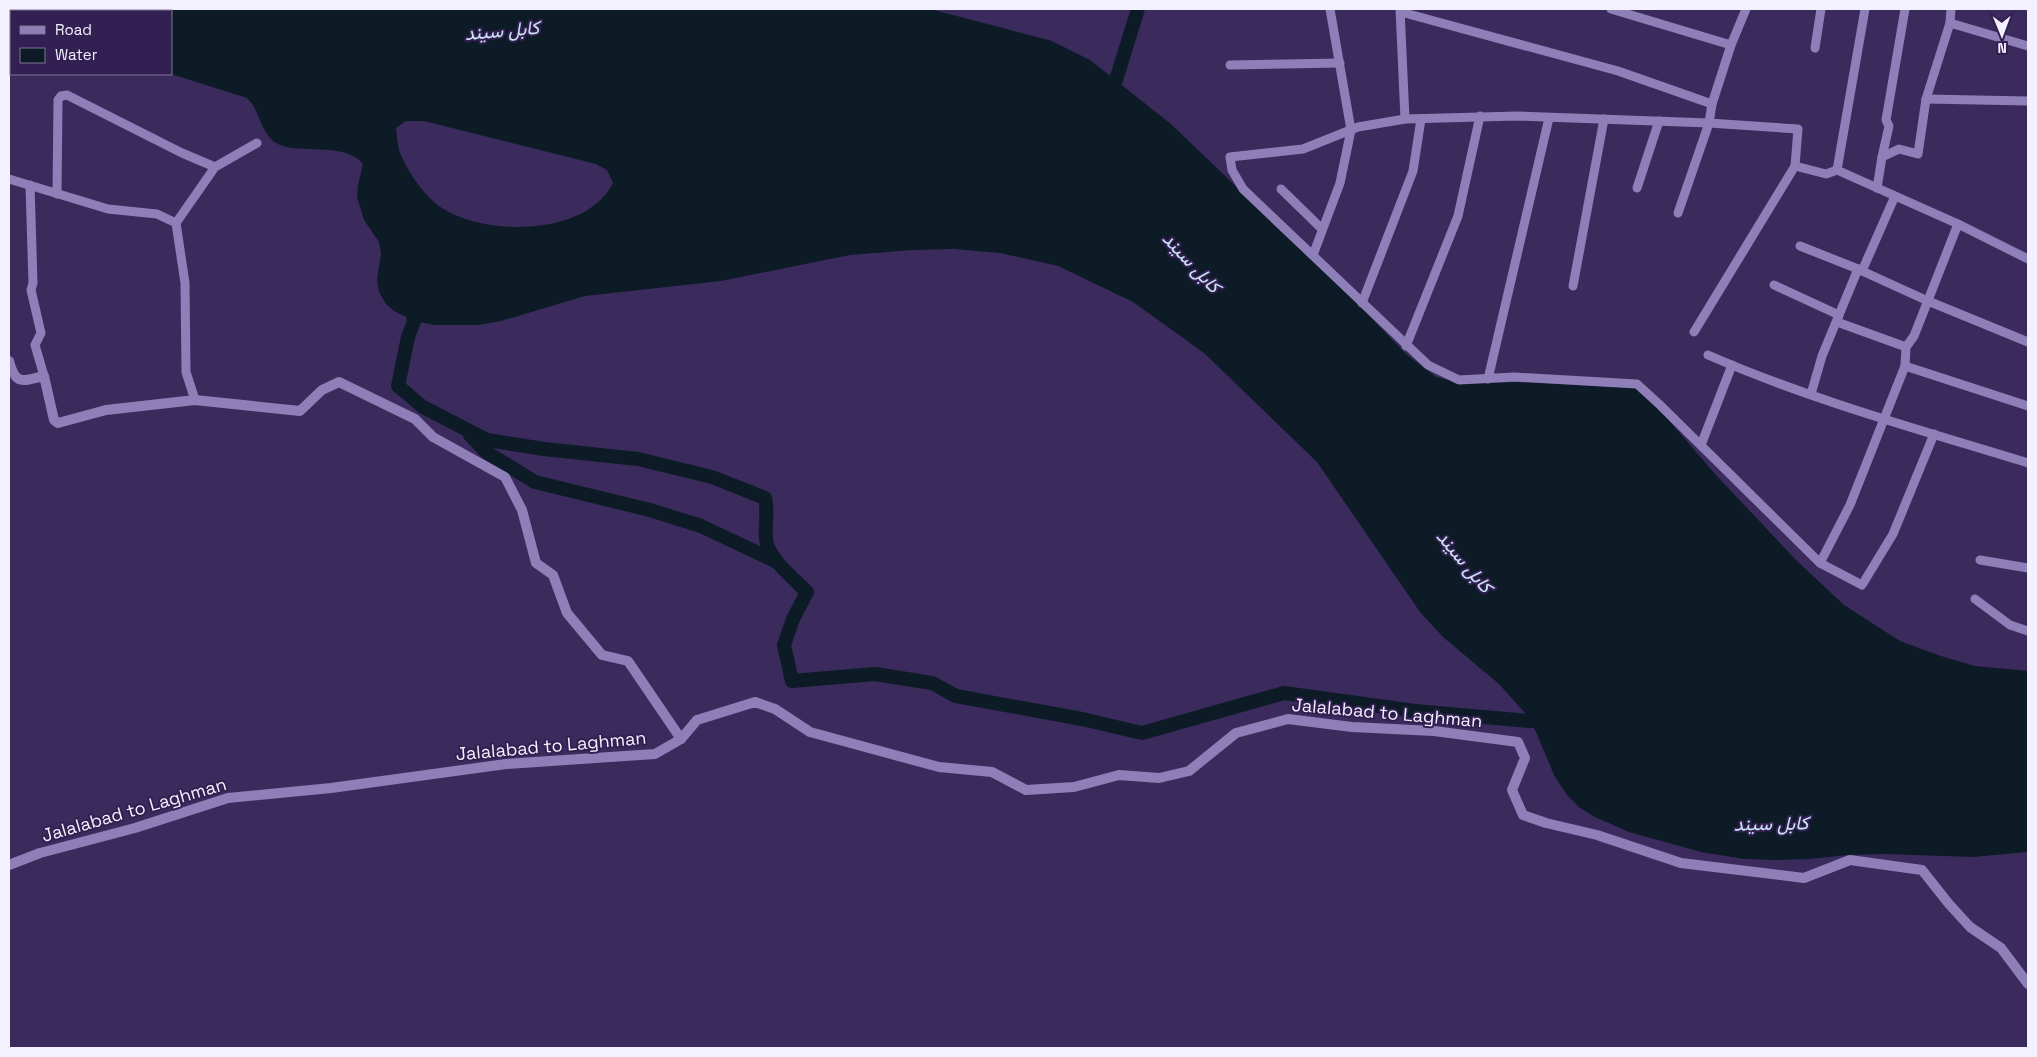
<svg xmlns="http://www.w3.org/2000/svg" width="2037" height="1057" font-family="'Space Grotesk',Vazirmatn,sans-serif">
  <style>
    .water { fill: #0c1b25; fill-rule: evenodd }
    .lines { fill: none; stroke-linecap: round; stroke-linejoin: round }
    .river { stroke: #0c1b25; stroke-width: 14 }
    .minor { stroke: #8e7fb8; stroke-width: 9 }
    .tertiary { stroke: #8e7fb8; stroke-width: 10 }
    .labels { text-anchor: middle; stroke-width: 4; stroke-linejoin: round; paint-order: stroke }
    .street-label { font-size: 18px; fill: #f4f1fe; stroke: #312051 }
    .water-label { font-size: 19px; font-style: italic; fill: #cae3f3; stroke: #312051 }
  </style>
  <rect width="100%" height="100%" fill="#3b2b5d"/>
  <path class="water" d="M9,9H930L1052,41L1090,60L1171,124L1345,291L1406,354L1436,377L1467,384L1518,382L1637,388L1647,395L1716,475L1796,560L1844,605L1900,641L1941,656L1975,666L2028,671V852L1973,857L1886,854L1847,855L1810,859L1778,860L1744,859L1701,852L1629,832L1595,817L1580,808L1567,795L1554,775L1536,732L1524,712L1499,684L1443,637L1420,612L1317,462L1204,353L1133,302L1058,266L1000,253L954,249L912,250L850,255L721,281L585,296L501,321L478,325H435L414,321L394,311L386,304L379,292L377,280L381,253L379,242L364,220L357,197L358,185L363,164C347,143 307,153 283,146C260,139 262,112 247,98L171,74V11H11V24L9,23ZM406,121H424L596,164L607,170L613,183C587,236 486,237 442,208C423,195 407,171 399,150C397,143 397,135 396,128Z"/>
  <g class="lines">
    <g class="river">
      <polyline points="1099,91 1116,80 1138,9"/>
      <path d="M410,303L414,321L408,337L398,386L423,407L487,440L544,449L638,459L712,477L765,498C769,514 763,531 767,544C771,560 795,580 807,592L793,619L784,645L792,681L875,674L932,683L956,696L1082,719L1142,733L1284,693L1415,711L1530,721L1548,720"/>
      <polyline points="470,435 486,452 535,482 650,510 701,526 777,562"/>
    </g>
    <g class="minor">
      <polyline points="1400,9 1405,119"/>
      <polyline points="1611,9 1731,45"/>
      <polyline points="1401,12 1618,71 1712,104"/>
      <polyline points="1950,23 2028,46"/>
      <polyline points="1815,48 1821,9"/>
      <polyline points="1230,65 1340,63"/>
      <polyline points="1926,99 2028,101"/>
      <polyline points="1882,157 1889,126 1886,120 1905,9"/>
      <polyline points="1837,170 1865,9"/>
      <polyline points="9,179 108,209 157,214 176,223 185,283 186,372 195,400"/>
      <polyline points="30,185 33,283 31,290 41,333 35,345 44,376"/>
      <polyline points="1637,188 1659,121"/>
      <polyline points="1877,188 1882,157 1899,149 1918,154 1926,99 1950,23 1951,9"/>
      <polyline points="1281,189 1322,229"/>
      <polyline points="57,194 58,100 61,96 67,95 182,153 215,167"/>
      <polyline points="1678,213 1709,123 1712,104 1731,45 1746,9"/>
      <polyline points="176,223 215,167 257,143"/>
      <polyline points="1800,246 1858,269"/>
      <polyline points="1313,255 1340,183 1351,130 1330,9"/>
      <polyline points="1862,271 1928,301 2028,342"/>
      <polyline points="1774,285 1839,315"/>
      <polyline points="1573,286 1604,119"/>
      <polyline points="1362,303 1413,171 1421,119"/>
      <polyline points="1837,322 1906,347"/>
      <polyline points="1694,332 1795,166"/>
      <polyline points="1406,346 1458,216 1480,116"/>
      <path d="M1708,355C1811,400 1921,430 2028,463"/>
      <polyline points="1905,366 2028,406"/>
      <polyline points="1488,379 1549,118"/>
      <polyline points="1811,394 1822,356 1858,269 1862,271 1895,196"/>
      <polyline points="1934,434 1893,534 1862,585 1820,563 1660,405 1637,384 1514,377 1459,380 1428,365 1243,189 1232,170 1230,157 1303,149 1358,127 1405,119 1518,116 1709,123 1798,129 1795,166 1826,174 1837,170 1958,224 2028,259"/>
      <polyline points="1701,445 1732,365"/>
      <polyline points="1980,560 2028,568"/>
      <polyline points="1820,563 1850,505 1905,366 1906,347 1914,336 1958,224"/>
      <polyline points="1975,599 2010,625 2028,631"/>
    </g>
    <g class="tertiary">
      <path d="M9,361C16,386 21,381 44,376L54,420L58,423L106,410L195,400L300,411L322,390L339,382L415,419L433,437L505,477L522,510L536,563L553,575L567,613L602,655L628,661L681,739"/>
      <polyline points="9,865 40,853 135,828 228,798 331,788 506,764 655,754 681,739 697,720 755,702 775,709 810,732 939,767 992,772 1026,790 1074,787 1119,775 1159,778 1189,771 1236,733 1288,719 1352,727 1434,731 1518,742 1525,758 1512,790 1523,815 1546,823 1597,835 1681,863 1804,878 1850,860 1922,870 1949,904 1970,927 2001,948 2028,984"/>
    </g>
  </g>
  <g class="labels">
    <g class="street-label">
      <text transform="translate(1387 713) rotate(5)" y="6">Jalalabad to Laghman</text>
      <text transform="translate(551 746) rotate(-5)" y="6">Jalalabad to Laghman</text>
      <text transform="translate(134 810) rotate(-16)" y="6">Jalalabad to Laghman</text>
    </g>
    <g class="water-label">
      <text transform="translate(502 30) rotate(-5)" y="7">کابل سيند</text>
      <text transform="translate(1192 262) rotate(47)" y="7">کابل سيند</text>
      <text transform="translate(1465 561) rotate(50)" y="7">کابل سيند</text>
      <text transform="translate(1771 823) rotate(-1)" y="7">کابل سيند</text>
    </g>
  </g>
  <rect width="2037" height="1057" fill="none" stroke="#f4f1fe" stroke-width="20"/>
  <rect x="10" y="10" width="162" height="65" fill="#312051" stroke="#7f7496"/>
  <rect x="20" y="26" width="25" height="8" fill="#8e7fb8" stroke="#7f7496"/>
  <text x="55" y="35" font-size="15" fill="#f4f1fe">Road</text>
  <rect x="20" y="48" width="25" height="15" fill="#0c1b25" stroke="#7f7496"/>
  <text x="55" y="60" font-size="15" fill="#f4f1fe">Water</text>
  <g transform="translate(2002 35) rotate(179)" stroke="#312051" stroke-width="4" paint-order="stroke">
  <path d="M0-4L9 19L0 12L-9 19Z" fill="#f4f1fe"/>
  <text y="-8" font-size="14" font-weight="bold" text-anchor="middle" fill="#f4f1fe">N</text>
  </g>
</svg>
